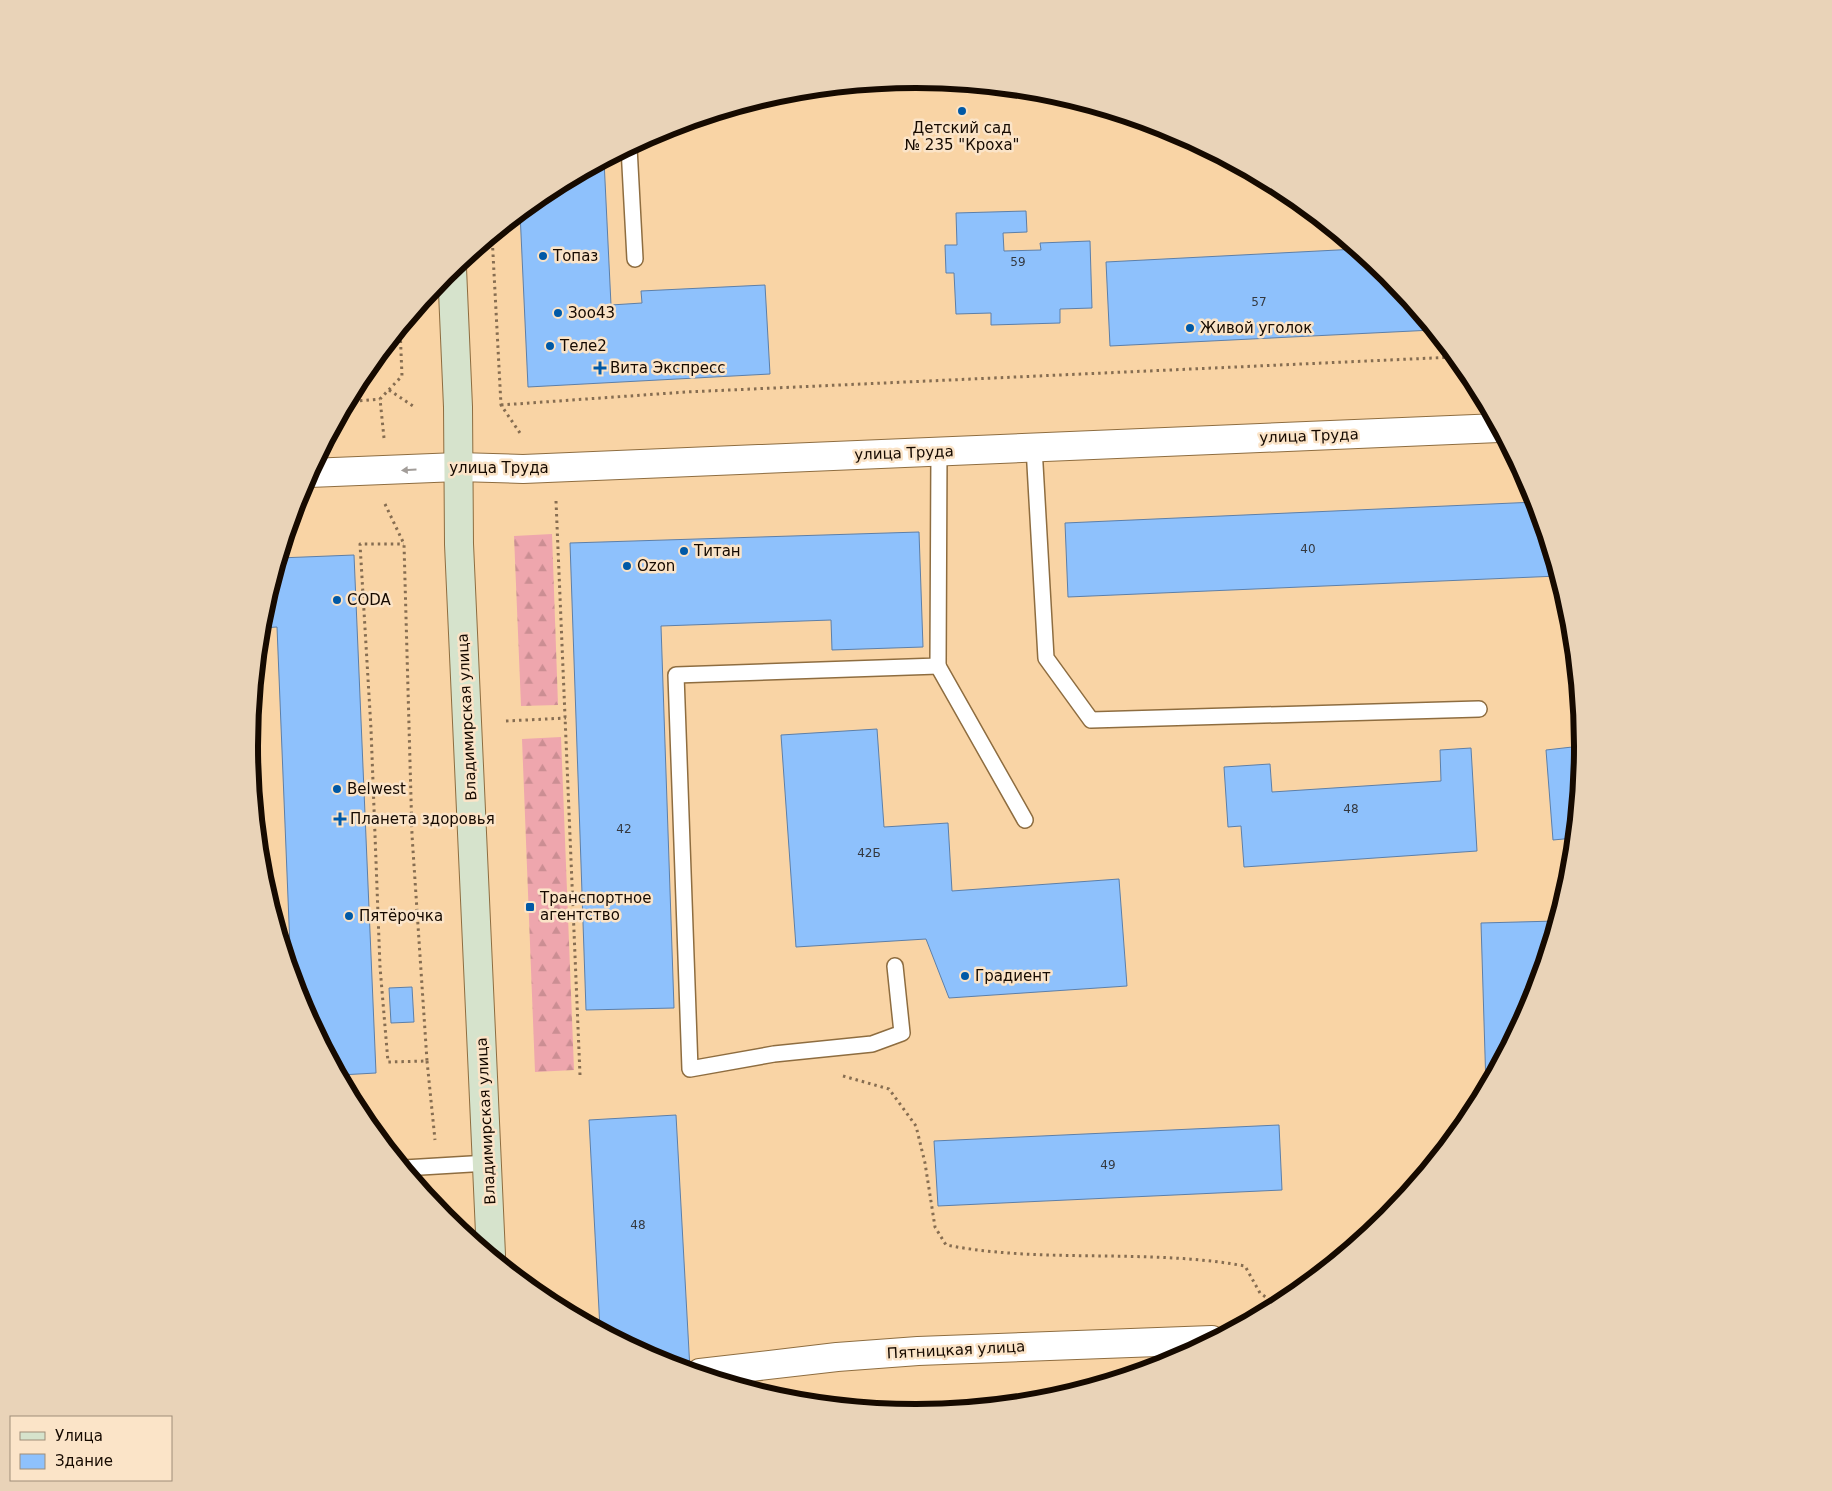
<svg xmlns="http://www.w3.org/2000/svg" width="1832" height="1491" font-family="'DejaVu Sans',sans-serif">
  <style>
    .forest { fill: url(#forest-firs) }
    .building { fill: #8ec1fc; stroke: #5d7fa8 }
    .lines { fill: none; stroke-linecap: round; stroke-linejoin: round }
    .service-casing { stroke: #8e6d40; stroke-width: 18 }
    .minor-casing { stroke: #8e6d40; stroke-width: 30 }
    .secondary-casing { stroke: #8e6d40; stroke-width: 30 }
    .path { stroke: #866d51; stroke-width: 3; stroke-dasharray: 2.5 4; stroke-linecap: butt }
    .service { stroke: #fff; stroke-width: 15 }
    .minor { stroke: #fff; stroke-width: 28 }
    .secondary { stroke: #d6e3cc; stroke-width: 28 }
    .oneway { fill: #a29d99 }
    .poi-dot { fill: #0059a6; stroke: #fbe4c8; stroke-width: 2 }
    .labels { text-anchor: middle; stroke-width: 5; stroke-linejoin: round; paint-order: stroke }
    .number-label { font-size: 12px; fill: #34383f }
    .poi-label { font-size: 15px; fill: #160a00; stroke: #fbe4c8; text-anchor: start }
    .street-label { font-size: 15px; fill: #160a00; stroke: #fbe4c8 }
    .rim { fill: none; stroke: #160a00; stroke-width: 6 }
  </style>
  <defs>
    <pattern id="forest-firs" width="22" height="20" patternUnits="userSpaceOnUse" patternTransform="scale(1.25)"><rect width="22" height="20" fill="#eea6ad"/><path d="M5 1l3.5 6h-7zM16 11l3.5 6h-7z" fill="#cb8e93"/></pattern>
  </defs>
  <rect width="100%" height="100%" fill="#f9d4a5"/>
  <g class="forest">
    <polygon points="552,534 558,705 521,706 514,536"/>
    <polygon points="561,737 574,1070 535,1072 522,739"/>
  </g>
  <g class="building">
    <polygon points="604,160 611,305 642,303 641,291 765,285 770,374 528,387 520,212 546,191"/>
    <polygon points="1026,211 1027,232 1003,233 1004,251 1041,250 1040,243 1090,241 1092,308 1060,309 1060,323 991,325 991,313 956,314 954,273 946,273 945,245 957,245 956,213"/>
    <polygon points="1357,249 1388,274 1433,330 1110,346 1106,262"/>
    <polygon points="1536,502 1558,576 1068,597 1065,523"/>
    <polygon points="919,532 923,647 832,650 831,620 661,626 674,1008 586,1010 570,543"/>
    <polygon points="354,555 376,1073 340,1075 300,1000 291,972 277,627 261,628 262,615 279,558"/>
    <polygon points="877,729 884,827 948,823 952,891 1119,879 1127,986 949,998 926,939 796,947 781,735"/>
    <polygon points="1581,746 1574,838 1553,840 1546,750"/>
    <polygon points="1471,748 1477,851 1244,867 1241,826 1228,827 1224,767 1270,764 1272,792 1441,781 1440,750"/>
    <polygon points="1556,921 1532,1001 1486,1087 1481,923"/>
    <polygon points="412,987 414,1022 391,1023 389,988"/>
    <polygon points="676,1115 690,1370 661,1361 600,1329 589,1120"/>
    <polygon points="1279,1125 1282,1190 938,1206 934,1141"/>
  </g>
  <g class="lines">
    <defs>
      <g id="service">
        <polyline points="758,100 790,91"/>
        <polyline points="629,147 635,259"/>
        <polyline points="1034,447 1046,658 1091,720 1479,709"/>
        <polyline points="938,666 1025,820"/>
        <polyline points="895,966 902,1033 872,1044 774,1054 690,1069 676,675 938,666 939,451"/>
        <polyline points="404,1168 488,1163"/>
      </g>
      <g id="minor">
        <polyline points="309,473 458,467 523,469 1499,428"/>
        <polyline points="700,1373 837,1357 918,1351 1212,1340"/>
      </g>
      <polyline id="secondary" points="452,268 458,407 459,544 491,1255"/>
    </defs>
    <use href="#service" class="service-casing"/>
    <use href="#minor" class="minor-casing"/>
    <use href="#secondary" class="secondary-casing"/>
    <g class="path">
      <polyline points="492,235 501,405 522,436"/>
      <polyline points="389,390 416,408"/>
      <polyline points="347,402 380,399"/>
      <polyline points="501,405 686,392 1455,357"/>
      <polyline points="384,438 380,399 402,376 400,328"/>
      <polyline points="556,501 580,1075"/>
      <polyline points="385,504 404,544 412,835 427,1061 388,1062 380,967 371,729 360,544 404,544"/>
      <polyline points="506,721 566,718"/>
      <polyline points="427,1061 435,1140"/>
      <path d="M843,1076L889,1089L916,1126L925,1163L935,1227L946,1245C1044,1264 1146,1248 1245,1266L1260,1293L1277,1305"/>
    </g>
    <use href="#service" class="service"/>
    <use href="#minor" class="minor"/>
    <use href="#secondary" class="secondary"/>
  </g>
  <defs><path id="oneway-solid" d="M-6-.8H1V-3.2L6.5 0L1 3.2V.8H-6Z" transform="scale(1.25)"/></defs>
  <use class="oneway" href="#oneway-solid" transform="translate(409 470) rotate(177)"/>
  <g class="poi-dot">
    <circle cx="962" cy="111" r="5"/>
    <circle cx="543" cy="256" r="5"/>
    <circle cx="558" cy="313" r="5"/>
    <circle cx="1190" cy="328" r="5"/>
    <circle cx="550" cy="346" r="5"/>
    <path d="M597.5 360.5h5v5h5v5h-5v5h-5v-5h-5v-5h5z"/>
    <circle cx="684" cy="551" r="5"/>
    <circle cx="627" cy="566" r="5"/>
    <circle cx="337" cy="600" r="5"/>
    <circle cx="337" cy="789" r="5"/>
    <path d="M337.5 811.5h5v5h5v5h-5v5h-5v-5h-5v-5h5z"/>
    <rect x="525" y="902" width="10" height="10" rx="2.5"/>
    <circle cx="349" cy="916" r="5"/>
    <circle cx="965" cy="976" r="5"/>
  </g>
  <g class="labels">
    <g class="number-label">
      <text x="1018" y="266">59</text>
      <text x="1259" y="306">57</text>
      <text x="1308" y="553">40</text>
      <text x="1351" y="813">48</text>
      <text x="624" y="833">42</text>
      <text x="869" y="857">42Б</text>
      <text x="1108" y="1169">49</text>
      <text x="638" y="1229">48</text>
    </g>
    <g class="poi-label">
      <text x="962" y="133" text-anchor="middle">Детский сад<tspan x="962" dy="17">№ 235 "Кроха"</tspan></text>
      <text x="553" y="261">Топаз</text>
      <text x="568" y="318">Зоо43</text>
      <text x="1200" y="333">Живой уголок</text>
      <text x="560" y="351">Теле2</text>
      <text x="610" y="373">Вита Экспресс</text>
      <text x="694" y="556">Титан</text>
      <text x="637" y="571">Ozon</text>
      <text x="347" y="605">CODA</text>
      <text x="347" y="794">Belwest</text>
      <text x="350" y="824">Планета здоровья</text>
      <text x="540" y="903">Транспортное<tspan x="540" dy="17">агентство</tspan></text>
      <text x="359" y="921">Пятёрочка</text>
      <text x="975" y="981">Градиент</text>
    </g>
    <g class="street-label">
      <text transform="translate(1309 436) rotate(-2)" y="5">улица Труда</text>
      <text transform="translate(904 453) rotate(-2)" y="5">улица Труда</text>
      <text x="499" y="473">улица Труда</text>
      <text transform="translate(467 717) rotate(-93)" y="5">Владимирская улица</text>
      <text transform="translate(486 1121) rotate(-93)" y="5">Владимирская улица</text>
      <text transform="translate(956 1350) rotate(-3)" y="5">Пятницкая улица</text>
    </g>
  </g>
  <path d="M0 0H1832V1491H0ZM258 746a658 658 0 1 1 1316 0a658 658 0 1 1-1316 0Z" fill="#e9d3b8" fill-rule="evenodd"/>
  <path class="rim" d="M258 746a658 658 0 1 1 1316 0a658 658 0 1 1-1316 0Z"/>
  <rect x="10" y="1416" width="162" height="65" fill="#fbe4c8" stroke="#9f8d78"/>
  <rect x="20" y="1432" width="25" height="8" fill="#d6e3cc" stroke="#9f8d78"/>
  <text x="55" y="1441" font-size="15" fill="#160a00">Улица</text>
  <rect x="20" y="1454" width="25" height="15" fill="#8ec1fc" stroke="#9f8d78"/>
  <text x="55" y="1466" font-size="15" fill="#160a00">Здание</text>
</svg>
